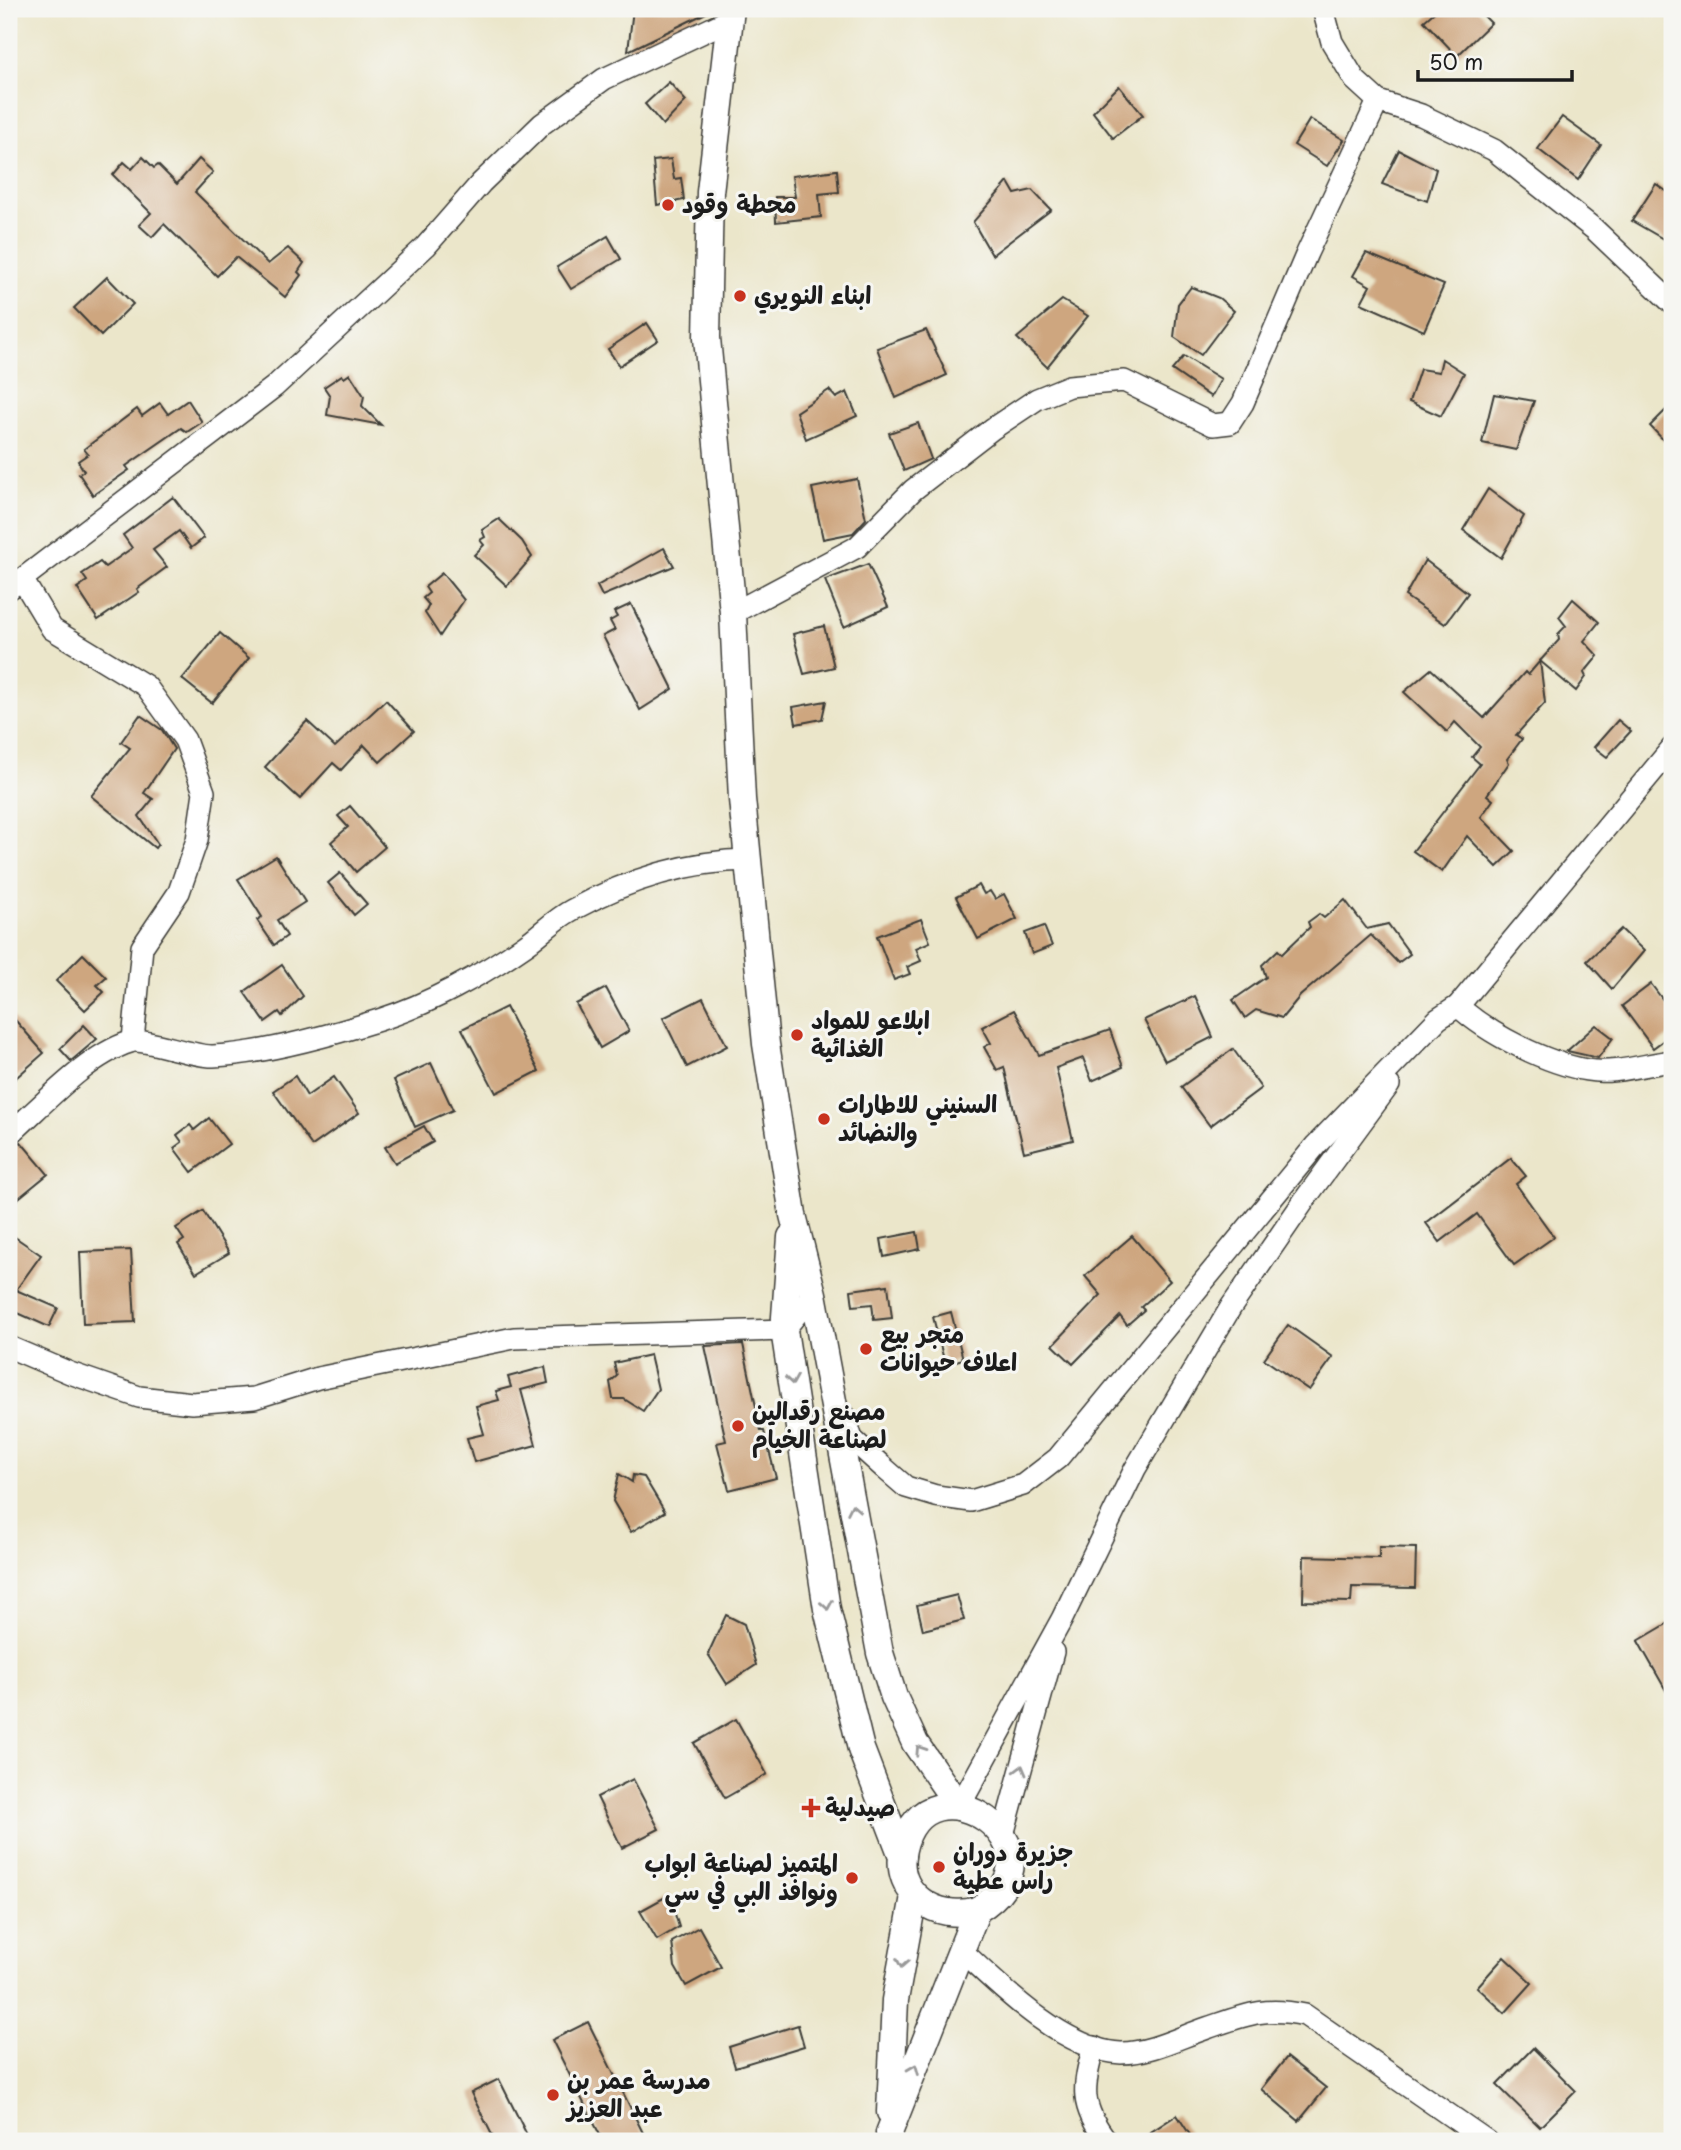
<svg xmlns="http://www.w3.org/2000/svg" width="1681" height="2150" font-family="'Playpen Sans','Playpen Sans Arabic',sans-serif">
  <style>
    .building { fill: #cea67f }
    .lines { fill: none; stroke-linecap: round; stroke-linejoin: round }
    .minor-casing { stroke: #3b3a36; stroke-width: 24 }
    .major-casing { stroke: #3b3a36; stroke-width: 29 }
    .minor { stroke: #fff; stroke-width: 21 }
    .major { stroke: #fff; stroke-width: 26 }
    .oneway { stroke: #999 }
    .poi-dot { fill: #c8321e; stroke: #f6f6f2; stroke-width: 2.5 }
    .labels { text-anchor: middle; stroke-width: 6; stroke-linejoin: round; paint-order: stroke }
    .poi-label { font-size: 24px; font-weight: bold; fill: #1c1c1c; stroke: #f6f6f2; text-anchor: start }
  </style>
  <rect width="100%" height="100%" fill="#f6f6f2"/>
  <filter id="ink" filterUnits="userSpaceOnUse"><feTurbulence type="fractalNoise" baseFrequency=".0143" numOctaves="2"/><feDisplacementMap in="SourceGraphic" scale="14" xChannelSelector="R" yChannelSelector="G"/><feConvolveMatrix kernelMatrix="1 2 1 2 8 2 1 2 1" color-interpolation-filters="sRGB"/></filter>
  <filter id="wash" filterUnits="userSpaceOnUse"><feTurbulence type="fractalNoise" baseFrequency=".00686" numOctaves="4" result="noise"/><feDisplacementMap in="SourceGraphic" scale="28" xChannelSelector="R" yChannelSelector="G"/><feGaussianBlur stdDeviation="1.57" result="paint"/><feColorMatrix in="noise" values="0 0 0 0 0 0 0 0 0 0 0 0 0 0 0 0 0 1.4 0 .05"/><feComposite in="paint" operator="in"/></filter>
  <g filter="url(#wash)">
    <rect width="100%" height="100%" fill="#ebe6ca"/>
    <g id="blocks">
      <g class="building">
        <polygon points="633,9 714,9 628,51"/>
        <polygon points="1438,9 1477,9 1491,23 1457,56 1424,21"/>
        <polygon points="669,82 686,101 663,125 645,104"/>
        <polygon points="1119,86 1143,115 1113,138 1093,112"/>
        <polygon points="1562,117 1601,145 1578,180 1538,149"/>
        <polygon points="1310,119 1344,140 1327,166 1294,145"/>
        <polygon points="1399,150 1436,169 1427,201 1382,184"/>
        <polygon points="143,157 154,168 158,165 177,184 199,159 213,172 195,192 268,264 288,248 304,263 298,272 301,275 285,297 236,257 217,276 164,224 152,237 139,225 151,213 113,175 124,162 132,169"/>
        <polygon points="671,159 674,179 681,178 684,200 657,205 653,161"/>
        <polygon points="837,170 839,192 819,194 821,217 776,222 775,197 795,197 792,176"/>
        <polygon points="1008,182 1015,194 1032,190 1051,210 992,255 973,222"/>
        <polygon points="1656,184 1672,195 1672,244 1632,221"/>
        <polygon points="608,236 621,259 571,289 557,267"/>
        <polygon points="1366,253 1444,285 1424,331 1361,303 1370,286 1353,276"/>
        <polygon points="107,277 133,304 101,336 74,308"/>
        <polygon points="1191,287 1219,298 1234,311 1201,355 1174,337 1178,304"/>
        <polygon points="1062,300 1088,316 1047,367 1017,338"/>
        <polygon points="647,323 658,340 619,366 608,349"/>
        <polygon points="926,330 947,375 896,398 877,348"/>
        <polygon points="1184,356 1221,379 1211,397 1172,370"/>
        <polygon points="1442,359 1464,373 1441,416 1409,402 1420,369 1439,372"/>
        <polygon points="350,374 364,396 362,406 381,425 327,415 330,396 324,387 342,375 344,378"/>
        <polygon points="829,390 836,398 847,392 857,416 806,439 796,412"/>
        <polygon points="1494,394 1534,401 1516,450 1482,443"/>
        <polygon points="188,400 202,422 187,432 181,428 126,466 129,470 93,495 79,474 84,471 78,461 88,454 84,449 137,409 142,416 160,403 168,414"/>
        <polygon points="1672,404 1672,449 1650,426"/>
        <polygon points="918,423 931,459 904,471 889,433"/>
        <polygon points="857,479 866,519 853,533 823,539 812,488"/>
        <polygon points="1488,489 1524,516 1501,558 1463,530"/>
        <polygon points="173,497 204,538 191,548 179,531 153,550 167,567 137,589 139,592 98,620 77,588 87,581 82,574 100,562 105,567 132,548 123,535"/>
        <polygon points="499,519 522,541 532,557 507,586 474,555 484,545 480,540 485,537 482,530"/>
        <polygon points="664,548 674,566 602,596 597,586"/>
        <polygon points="1425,560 1468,593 1445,624 1405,596"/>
        <polygon points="868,564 888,607 844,627 825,580"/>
        <polygon points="442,573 464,600 440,636 425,613 429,605 423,598 429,593 425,587"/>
        <polygon points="1573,599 1599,622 1584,641 1598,656 1584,673 1586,677 1576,691 1540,661 1559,640 1558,634 1566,626 1559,617"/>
        <polygon points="631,604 673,689 640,710 603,636 615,630 610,621 617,617 614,612"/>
        <polygon points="824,626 834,667 804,674 793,634"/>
        <polygon points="220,633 249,658 212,703 182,679"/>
        <polygon points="1540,661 1545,703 1516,735 1522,739 1507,759 1509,763 1487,795 1493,800 1481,817 1514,851 1497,867 1467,836 1442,872 1413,851 1480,764 1472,757 1480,747 1455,722 1447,732 1404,692 1431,669 1484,718 1525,672 1528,675"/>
        <polygon points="386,700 414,731 380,762 364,745 341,770 333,763 300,799 265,767 307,721 335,747"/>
        <polygon points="826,701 822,719 796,724 793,707"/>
        <polygon points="140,715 162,730 174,749 144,793 153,799 139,816 158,844 155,848 91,796 130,748 121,742"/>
        <polygon points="1618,720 1631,731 1607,757 1594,747"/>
        <polygon points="350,806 385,847 356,872 331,842 348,827 338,816"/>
        <polygon points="276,856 305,902 277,920 287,936 274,945 257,920 262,917 238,879"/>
        <polygon points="340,873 367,904 354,915 328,883"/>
        <polygon points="979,885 984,894 990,891 995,899 1004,894 1017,919 978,939 956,897"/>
        <polygon points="1345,900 1367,929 1388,924 1410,954 1398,963 1371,935 1300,996 1282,1018 1256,1010 1245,1018 1233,1000 1266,977 1262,965 1278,950 1282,954 1310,927 1308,922 1319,914 1324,918"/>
        <polygon points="921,919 930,942 916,948 921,961 907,967 910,974 894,980 877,936"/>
        <polygon points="1044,926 1052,946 1032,954 1025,933"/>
        <polygon points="1621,929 1644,951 1612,989 1587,961"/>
        <polygon points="83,954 106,977 97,985 104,992 85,1010 56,981"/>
        <polygon points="282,965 303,996 282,1016 279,1012 265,1022 244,992"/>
        <polygon points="1651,984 1672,1012 1672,1034 1653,1048 1622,1006"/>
        <polygon points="606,988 629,1031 600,1048 576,1004"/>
        <polygon points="1195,996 1213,1037 1165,1061 1144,1020"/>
        <polygon points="703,998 727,1046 687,1067 663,1018"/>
        <polygon points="506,1007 539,1071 496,1093 462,1029"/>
        <polygon points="1014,1010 1039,1055 1110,1030 1123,1067 1092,1081 1083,1058 1056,1068 1073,1140 1024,1152 1004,1067 997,1070 984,1047 991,1043 982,1027"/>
        <polygon points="9,1013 44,1053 9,1084"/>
        <polygon points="84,1025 97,1039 71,1061 60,1049"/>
        <polygon points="1596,1025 1613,1038 1598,1058 1567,1051"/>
        <polygon points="1233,1049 1261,1088 1210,1126 1181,1087"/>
        <polygon points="431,1063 453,1110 415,1127 394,1080"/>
        <polygon points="295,1076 307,1096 334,1077 359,1113 312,1146 273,1091"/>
        <polygon points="209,1118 229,1144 192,1172 174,1148 182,1142 177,1135 190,1125 194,1130"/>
        <polygon points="424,1126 433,1142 395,1163 385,1147"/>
        <polygon points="21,1142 48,1174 9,1206 9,1149"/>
        <polygon points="1511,1158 1526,1176 1516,1184 1554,1237 1514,1265 1477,1214 1440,1242 1426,1223"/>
        <polygon points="203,1211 229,1253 196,1273 178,1244 184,1240 176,1228"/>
        <polygon points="917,1232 920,1249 884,1257 881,1239"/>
        <polygon points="9,1233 41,1255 16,1290 58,1308 49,1327 9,1309"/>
        <polygon points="1132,1236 1170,1281 1141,1307 1144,1310 1127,1325 1120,1316 1073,1364 1053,1345 1101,1295 1085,1276"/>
        <polygon points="131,1250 135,1322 83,1324 80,1252"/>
        <polygon points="888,1285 892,1318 874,1320 872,1304 853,1306 851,1290"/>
        <polygon points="951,1312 963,1359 945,1364 933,1317"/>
        <polygon points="1288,1325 1333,1357 1309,1390 1264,1359"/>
        <polygon points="743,1344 761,1431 764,1431 776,1478 729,1490 717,1443 726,1441 705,1346"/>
        <polygon points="650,1355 658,1389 643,1411 624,1399 613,1399 610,1382 617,1376 614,1363"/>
        <polygon points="545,1367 548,1383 521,1390 536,1445 474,1462 467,1438 484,1434 476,1406 499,1400 496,1391 511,1387 508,1377"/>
        <polygon points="619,1474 632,1482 633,1475 644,1477 665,1512 631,1532 613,1501"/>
        <polygon points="1379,1547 1416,1548 1415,1588 1352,1587 1351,1602 1303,1601 1304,1556 1379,1558"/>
        <polygon points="957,1595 964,1620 923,1630 917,1605"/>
        <polygon points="726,1615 744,1624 756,1665 727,1684 708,1654"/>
        <polygon points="1672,1621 1672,1701 1638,1641"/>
        <polygon points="736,1719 767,1774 725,1798 694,1743"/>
        <polygon points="633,1779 659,1829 622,1848 597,1797"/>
        <polygon points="669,1895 679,1927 657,1940 640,1911"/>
        <polygon points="699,1927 721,1967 686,1986 675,1967 672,1942"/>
        <polygon points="1504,1957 1532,1983 1505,2013 1477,1987"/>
        <polygon points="588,2022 647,2141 603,2141 552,2040"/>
        <polygon points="798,2025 804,2046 735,2067 729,2047"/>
        <polygon points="1533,2048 1576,2091 1540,2127 1497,2085"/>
        <polygon points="1287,2057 1326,2088 1299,2121 1261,2089"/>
        <polygon points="499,2079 530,2141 495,2141 471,2093"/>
        <polygon points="1177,2115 1194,2141 1137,2141"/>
      </g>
    </g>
  </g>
  <g filter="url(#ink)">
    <use href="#blocks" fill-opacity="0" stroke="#3b3a36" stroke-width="2"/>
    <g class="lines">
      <defs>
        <g id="minor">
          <polyline points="1323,9 1332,42 1355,80 1378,101 1421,115 1494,150 1594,229 1672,303"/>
          <polyline points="22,579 52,629 146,686 185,740 204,792 197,840 179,892 142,947 133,1040"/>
          <polyline points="9,589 274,387 426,246 481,183 542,124 604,79 729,20"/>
          <polyline points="733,613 857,547 913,490 992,429 1037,399 1069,386 1124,381 1213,425 1230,423 1243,403 1307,253 1378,101"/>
          <path d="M1458,1006C1488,1034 1546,1063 1587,1070C1613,1075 1646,1064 1672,1061"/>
          <path d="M9,1135C43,1105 86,1056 130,1042C142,1037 194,1057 213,1056C262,1054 331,1035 379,1020C429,1004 482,975 525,945C541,934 555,919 572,910C627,880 686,861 749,860"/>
          <polyline points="9,1347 70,1373 139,1397 192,1403 254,1398 318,1378 514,1338 784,1330 813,1294"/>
          <polyline points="845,1416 852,1439 884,1468 906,1487 936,1496 971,1501 1023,1485 1058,1458 1316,1145 1438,1019 1458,1006 1672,748"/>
          <polyline points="959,1807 1062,1619 1135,1469 1231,1307 1308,1195 1389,1085"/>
          <polyline points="1003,1835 1053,1652"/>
          <path d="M962,1951C1000,1987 1065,2051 1121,2053C1150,2053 1180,2037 1207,2028C1245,2015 1264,2006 1305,2015L1487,2141"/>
          <path d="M1094,2047C1082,2087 1080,2107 1107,2141"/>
        </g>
        <g id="major">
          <polyline points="731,9 710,192 707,338 733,613 742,799 766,1044 793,1215 813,1294 880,1653 894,1697 915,1743 959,1807"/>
          <polyline points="791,1237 784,1330 827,1609 861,1749 902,1856"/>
          <polyline points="890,2112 895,2000 914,1896"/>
          <path d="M889,2133L977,1910C1077,1850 926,1748 903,1849C893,1894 937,1922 977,1910"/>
        </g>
      </defs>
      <use href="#minor" class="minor-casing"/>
      <use href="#major" class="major-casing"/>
      <use href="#minor" class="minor"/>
      <use href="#major" class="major"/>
    </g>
    <defs><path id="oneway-chevron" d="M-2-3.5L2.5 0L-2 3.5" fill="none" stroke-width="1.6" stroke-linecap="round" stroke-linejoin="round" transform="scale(1.75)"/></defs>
    <g class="oneway">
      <use href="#oneway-chevron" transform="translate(792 1380) rotate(81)"/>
      <use href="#oneway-chevron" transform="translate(853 1509) rotate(-101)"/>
      <use href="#oneway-chevron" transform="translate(827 1605) rotate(80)"/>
      <use href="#oneway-chevron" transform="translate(920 1750) rotate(-123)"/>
      <use href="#oneway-chevron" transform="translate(1021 1770) rotate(-75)"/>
      <use href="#oneway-chevron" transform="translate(902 1963) rotate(100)"/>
      <use href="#oneway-chevron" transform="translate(914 2069) rotate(-68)"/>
    </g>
  </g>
  <g class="poi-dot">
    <circle cx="668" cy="205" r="7"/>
    <circle cx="740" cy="296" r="7"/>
    <circle cx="797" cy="1035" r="7"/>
    <circle cx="824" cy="1119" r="7"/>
    <circle cx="866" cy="1349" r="7"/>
    <circle cx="738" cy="1426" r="7"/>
    <path d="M807.5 1797.5h7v7h7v7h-7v7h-7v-7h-7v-7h7z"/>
    <circle cx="939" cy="1867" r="7"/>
    <circle cx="852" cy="1878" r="7"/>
    <circle cx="553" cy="2095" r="7"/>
  </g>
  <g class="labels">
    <g class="poi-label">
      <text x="682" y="213">محطة وقود</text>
      <text x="754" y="304">ابناء النويري</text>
      <text x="811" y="1029">ابلاعو للمواد<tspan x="811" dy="28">الغذائية</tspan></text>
      <text x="838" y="1113">السنيني للاطارات<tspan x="838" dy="28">والنضائد</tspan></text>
      <text x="880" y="1343">متجر بيع<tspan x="880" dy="28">اعلاف حيوانات</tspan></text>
      <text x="752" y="1420">مصنع رقدالين<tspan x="752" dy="28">لصناعة الخيام</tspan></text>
      <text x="825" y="1816">صيدلية</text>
      <text x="953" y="1861">جزيرة دوران<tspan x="953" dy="28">راس عطية</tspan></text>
      <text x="838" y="1872" text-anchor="end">المتميز لصناعة ابواب<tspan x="838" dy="28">ونوافذ البي في سي</tspan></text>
      <text x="567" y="2089">مدرسة عمر بن<tspan x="567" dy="28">عبد العزيز</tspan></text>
    </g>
  </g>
  <rect width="1681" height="2150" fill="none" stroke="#f6f6f2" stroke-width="35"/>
  <path d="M1418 70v10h154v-10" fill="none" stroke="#1c1c1c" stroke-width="3.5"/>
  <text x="1429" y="70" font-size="21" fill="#1c1c1c" stroke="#f6f6f2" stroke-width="5" paint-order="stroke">50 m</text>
</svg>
